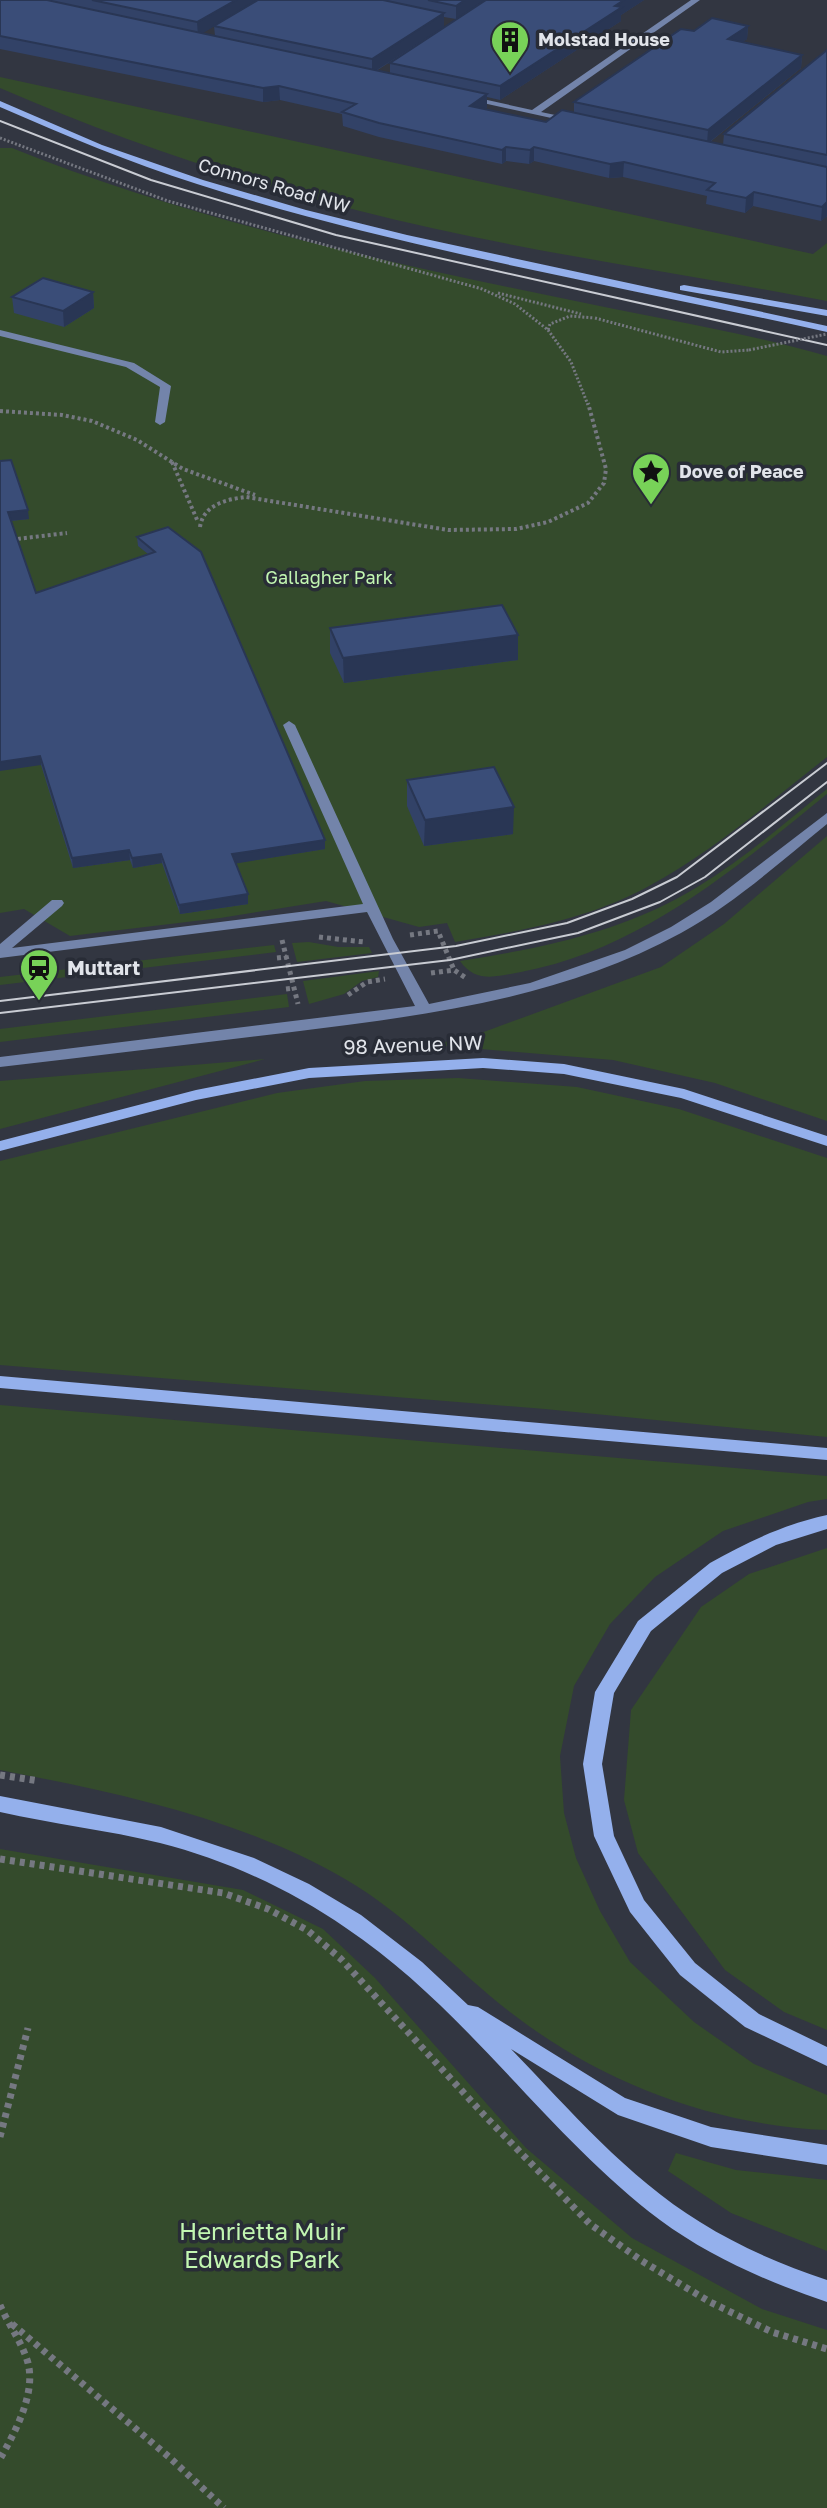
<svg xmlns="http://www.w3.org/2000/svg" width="827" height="2508" font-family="'Golos Text',sans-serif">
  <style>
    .green { fill: #344b2c }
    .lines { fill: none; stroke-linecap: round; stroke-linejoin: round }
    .path-far3 { stroke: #757881; stroke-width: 3; stroke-dasharray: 2 2; stroke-linecap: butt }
    .path-far2 { stroke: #757881; stroke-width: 4; stroke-dasharray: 3 3; stroke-linecap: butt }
    .path-far1 { stroke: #757881; stroke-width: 5; stroke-dasharray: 4 4; stroke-linecap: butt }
    .path { stroke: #757881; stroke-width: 7; stroke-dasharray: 5 5; stroke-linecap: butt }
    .lane { fill: #7384aa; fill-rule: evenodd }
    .street { fill: #7384aa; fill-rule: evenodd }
    .secondary { fill: #94b0ec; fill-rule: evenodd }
    .tram { stroke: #c9ccd3; stroke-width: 2 }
    .path-bridge { stroke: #757881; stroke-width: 3; stroke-dasharray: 2 2; stroke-linecap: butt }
    .wall { fill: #324267; fill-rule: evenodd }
    .shaded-wall { fill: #293654 }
    .building { fill: #3a4d78; stroke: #293654; stroke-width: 2 }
    .labels { text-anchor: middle; stroke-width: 7; stroke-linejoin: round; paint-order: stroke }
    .far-poi-label { font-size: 18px; font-weight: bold; fill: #e1e4ea; stroke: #282c36; text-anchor: start }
    .far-street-label { font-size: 18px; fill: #e1e4ea; stroke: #282c36 }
    .far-park-label { font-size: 18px; fill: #c2f6b1; stroke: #282c36 }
    .poi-label { font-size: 20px; font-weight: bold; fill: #e1e4ea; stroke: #282c36; text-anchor: start }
    .street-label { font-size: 20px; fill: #e1e4ea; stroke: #282c36 }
    .near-park-label { font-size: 24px; fill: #c2f6b1; stroke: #282c36 }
  </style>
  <rect width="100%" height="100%" fill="#323641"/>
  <g class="green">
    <path d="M0,77L813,254L827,243V301C670,271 511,250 356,210C235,179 115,138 0,88Z"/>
    <path d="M0,148H12C188,219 375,260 561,298C650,317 739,331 827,356V757C770,802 713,851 649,886C589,919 521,931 455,942L447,923L419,927L326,901L220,918L70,936L24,909L0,913Z"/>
    <path d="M827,789V794C736,868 640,950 521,972C498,976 476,984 460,961C543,948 627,931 699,886C745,858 786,822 827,789Z"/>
    <polygon points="827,836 827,1121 715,1083 613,1060 433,1045 481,1033 661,967 724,924"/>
    <polygon points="309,942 338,947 369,947 372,953 297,962 292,943"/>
    <polygon points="274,945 276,952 0,985 0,977"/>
    <polygon points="379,971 378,977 362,981 344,994 309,1004 303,981"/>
    <polygon points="287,994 289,1007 0,1042 0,1029"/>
    <polygon points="265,1059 0,1129 0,1081"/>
    <polygon points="458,1078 577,1087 679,1109 827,1158 827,1437 545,1409 0,1365 0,1161 277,1093 365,1081"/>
    <path d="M0,1405L827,1476V1499L808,1502L723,1531L655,1577L610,1624L574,1686L560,1756L564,1813L576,1858L600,1911L630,1962L694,2022L754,2064L827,2095V2130C714,2125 604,2084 514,2015C456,1971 409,1916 345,1879C240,1818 118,1793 0,1770Z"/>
    <polygon points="827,1548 827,2030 784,2012 725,1970 638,1853 624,1800 631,1710 701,1607 749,1574"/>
    <polygon points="0,1849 243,1890 323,1929 375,1978 526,2148 632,2238 762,2309 827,2330 827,2508 0,2508"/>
    <polygon points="676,2153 736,2170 827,2180 827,2251 731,2213 668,2171"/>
  </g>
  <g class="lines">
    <g class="path-far3">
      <polyline points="0,138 168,201 482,289 515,304 548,330 550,324 570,316 594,318"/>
      <polyline points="498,293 581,314"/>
      <polyline points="595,318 721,352 749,350"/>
      <polyline points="548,330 571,362 588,405"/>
    </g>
    <g class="path-far2">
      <polyline points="0,411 62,415 92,421 137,440 183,469 255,495"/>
      <polyline points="172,462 198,522"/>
      <path d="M200,527C203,505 227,499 246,497L448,530L516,529L548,522L588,503L604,483L606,469L588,403"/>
      <polyline points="0,541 67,533"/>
    </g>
    <g class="path-far1">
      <polyline points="410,935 438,931 454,970"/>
      <polyline points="319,937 364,942"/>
      <polyline points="282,940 298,1004"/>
      <polyline points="277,958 287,957"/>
      <polyline points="431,973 454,970 466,978"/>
      <polyline points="286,989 294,988"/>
      <polyline points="348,995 367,982 385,979"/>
    </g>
    <g class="path">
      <polyline points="0,1775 39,1781"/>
      <polyline points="0,1859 223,1893 268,1909 307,1930 341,1959 484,2115 590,2224 642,2261 710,2302 772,2332 827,2349"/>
      <polyline points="0,2137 28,2028"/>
      <path d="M0,2305C8,2324 22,2342 28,2363C36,2394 15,2432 0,2459"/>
      <polyline points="12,2324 169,2457 224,2508"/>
    </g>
    <g class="lane">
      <polygon points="0,330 134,363 171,386 165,422 160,425 155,422 160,387 126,367 0,336"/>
      <path d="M289,721L295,725L393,939L429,1004L530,983L625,950L671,927L711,902L827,813V824C780,862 734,904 681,933C559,1000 420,1016 284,1033C189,1044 95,1056 0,1067V1057L415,1006L367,912L0,958V944L52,900H62L64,903L62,906L12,948L363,904L283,725Z"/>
    </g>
    <polygon class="street" points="691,0 700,0 541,112 574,119 574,123 465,99 469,96 532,110"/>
    <g class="secondary">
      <path d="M0,101L102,145L203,180L306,210L407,235L827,326V332C617,285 402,250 197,184C130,163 65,135 0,107Z"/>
      <polygon points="684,285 827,310 827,316 680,290 680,286"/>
      <polygon points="483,1058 564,1064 684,1089 827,1136 827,1146 681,1098 564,1074 483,1068 309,1078 196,1100 0,1151 0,1141 196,1090 309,1068"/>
      <polygon points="0,1376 827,1448 827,1460 0,1388"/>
      <path d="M827,1515V1529L776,1545L722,1573L651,1631L614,1693L602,1764L614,1836L644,1900L695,1963L759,2014L827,2047V2066L745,2027L680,1975L630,1912L594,1836L583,1764L595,1692L638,1621L710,1563C747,1542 785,1524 827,1515Z"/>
      <path d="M0,1796L161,1827L254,1858L309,1884L361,1915L422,1962L468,2005L478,2007L625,2098L711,2127L827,2145V2165L711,2147L618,2115L511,2049C570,2110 627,2177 700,2222C740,2247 782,2265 827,2280V2302C768,2282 710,2257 660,2220C545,2133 466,2008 346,1928C290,1889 226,1860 160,1843C107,1830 53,1824 0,1812Z"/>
    </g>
    <g class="tram">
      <polyline points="0,121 151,180 336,235 827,345"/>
      <polyline points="0,1001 456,946 567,923 632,899 677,877 827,763"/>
      <polyline points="0,1013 450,960 578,933 660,902 705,877 827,782"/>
    </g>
    <polyline class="path-bridge" points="749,350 827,334"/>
  </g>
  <g class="wall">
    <path d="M0,0H485L456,19L444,17V27L376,71L390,74V63L486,0H644L621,15V21L500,100L487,97L486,109L546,122L574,113V102L694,31L748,26L747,39L742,42L802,55L801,68L710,142L723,145L724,134L827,50V216L821,221L753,206L745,213L706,204L707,196L623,177L609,178L534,161L529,164L506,161L502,164L379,137L343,126L342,114L280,100L263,102L0,49ZM226,19L214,26L215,36L202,33Z"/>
    <polygon points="93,292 94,308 64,327 14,313 12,297"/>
    <polygon points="0,461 29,519 11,521 36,593 148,554 138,546 137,537 168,527 325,849 236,863 248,904 180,914 162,863 133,868 130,860 73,868 41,765"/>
    <polygon points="330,628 518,660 344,683 330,653"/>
    <polygon points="407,780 513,834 424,846 407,806"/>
  </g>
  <g class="shaded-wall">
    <polygon points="236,0 259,0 198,36 197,22"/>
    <polygon points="465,0 485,0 456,19 456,6"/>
    <polygon points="624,0 644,0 621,15 621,21 500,100 500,86"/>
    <polygon points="444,13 444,27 372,73 372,59"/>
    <polygon points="748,26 747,39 727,53 728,39"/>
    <polygon points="802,55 801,68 707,144 708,130"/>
    <polygon points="279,86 280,100 263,102 263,88"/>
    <polygon points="487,94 487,108 470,120 470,106"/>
    <polygon points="506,147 506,161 502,164 502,150"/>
    <polygon points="534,147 534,161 529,164 530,150"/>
    <polygon points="624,162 623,177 609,178 610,164"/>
    <polygon points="754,192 753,206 745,213 746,198"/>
    <polygon points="827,202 827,216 821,221 822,207"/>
    <polygon points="93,292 94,308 64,327 63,311"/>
    <polygon points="28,510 29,519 9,521 8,512"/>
    <polygon points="518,635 518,660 344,683 343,658"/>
    <polygon points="40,756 41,765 0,771 0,762"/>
    <polygon points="514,807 513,834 424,846 425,820"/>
    <polygon points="325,840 325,849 233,864 232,854"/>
    <polygon points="129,850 130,860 73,868 72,858"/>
    <polygon points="161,854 162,863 133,868 132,858"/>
    <polygon points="248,894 248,904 180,914 179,905"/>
  </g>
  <g class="building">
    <polygon points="0,0 47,0 487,94 470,106 546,122 562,110 827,167 827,202 822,207 754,192 746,198 707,190 715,183 624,162 610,164 534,147 530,150 506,147 502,150 379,123 342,112 356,104 279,86 263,88 0,36"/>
    <polygon points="92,0 236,0 197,22"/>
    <polygon points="258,0 383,0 444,13 372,59 214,26"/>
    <polygon points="428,0 465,0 456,6"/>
    <polygon points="486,0 624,0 615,6 622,7 500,86 390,63"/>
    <polygon points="712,18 748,26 728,39 802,55 708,130 574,102 681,29 694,31"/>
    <polygon points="827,50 827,155 724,134"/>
    <polygon points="43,278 93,292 63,311 12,297"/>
    <polygon points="11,460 28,510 8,512 36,593 155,552 137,537 168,527 201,552 325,840 232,854 248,894 179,905 161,854 132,858 129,850 72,858 40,756 0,762 0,461"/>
    <polygon points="502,605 518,635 343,658 330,628"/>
    <polygon points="494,767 514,807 425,820 407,780"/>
  </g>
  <defs>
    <symbol id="building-pin" viewBox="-11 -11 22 30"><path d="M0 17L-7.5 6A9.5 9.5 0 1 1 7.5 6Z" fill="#78d258" stroke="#282c36"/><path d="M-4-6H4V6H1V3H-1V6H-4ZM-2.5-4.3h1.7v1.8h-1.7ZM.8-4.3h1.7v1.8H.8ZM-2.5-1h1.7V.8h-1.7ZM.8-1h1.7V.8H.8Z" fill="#111"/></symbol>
    <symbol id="sight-pin" viewBox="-11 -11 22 30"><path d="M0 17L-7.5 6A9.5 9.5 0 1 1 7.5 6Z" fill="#78d258" stroke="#282c36"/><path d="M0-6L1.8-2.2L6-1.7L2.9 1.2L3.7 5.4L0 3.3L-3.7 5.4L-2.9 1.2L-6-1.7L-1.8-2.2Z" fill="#111"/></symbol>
    <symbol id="station-pin" viewBox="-11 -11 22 30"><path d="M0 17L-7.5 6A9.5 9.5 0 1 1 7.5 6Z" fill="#78d258" stroke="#282c36"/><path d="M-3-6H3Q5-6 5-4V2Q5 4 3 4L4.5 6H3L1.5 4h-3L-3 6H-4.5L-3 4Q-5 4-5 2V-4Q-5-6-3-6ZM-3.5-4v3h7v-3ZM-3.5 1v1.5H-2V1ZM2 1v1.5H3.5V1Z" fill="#111"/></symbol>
  </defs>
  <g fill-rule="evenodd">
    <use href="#building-pin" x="488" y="18" width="44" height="60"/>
    <use href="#sight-pin" x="629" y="450" width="44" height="60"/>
    <use href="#station-pin" x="17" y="946" width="44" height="60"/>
  </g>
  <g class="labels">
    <g class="far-poi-label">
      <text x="538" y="46">Molstad House</text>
      <text x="679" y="478">Dove of Peace</text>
    </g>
    <g class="far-street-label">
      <text transform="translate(274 186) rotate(16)" y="6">Connors Road NW</text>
    </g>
    <g class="far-park-label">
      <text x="329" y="584">Gallagher Park</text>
    </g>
    <g class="poi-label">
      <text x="67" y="975">Muttart</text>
    </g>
    <g class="street-label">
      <text transform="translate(413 1045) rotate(-2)" y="7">98 Avenue NW</text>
    </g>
    <g class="near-park-label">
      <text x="262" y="2240">Henrietta Muir<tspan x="262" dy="28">Edwards Park</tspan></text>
    </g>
  </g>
</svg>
